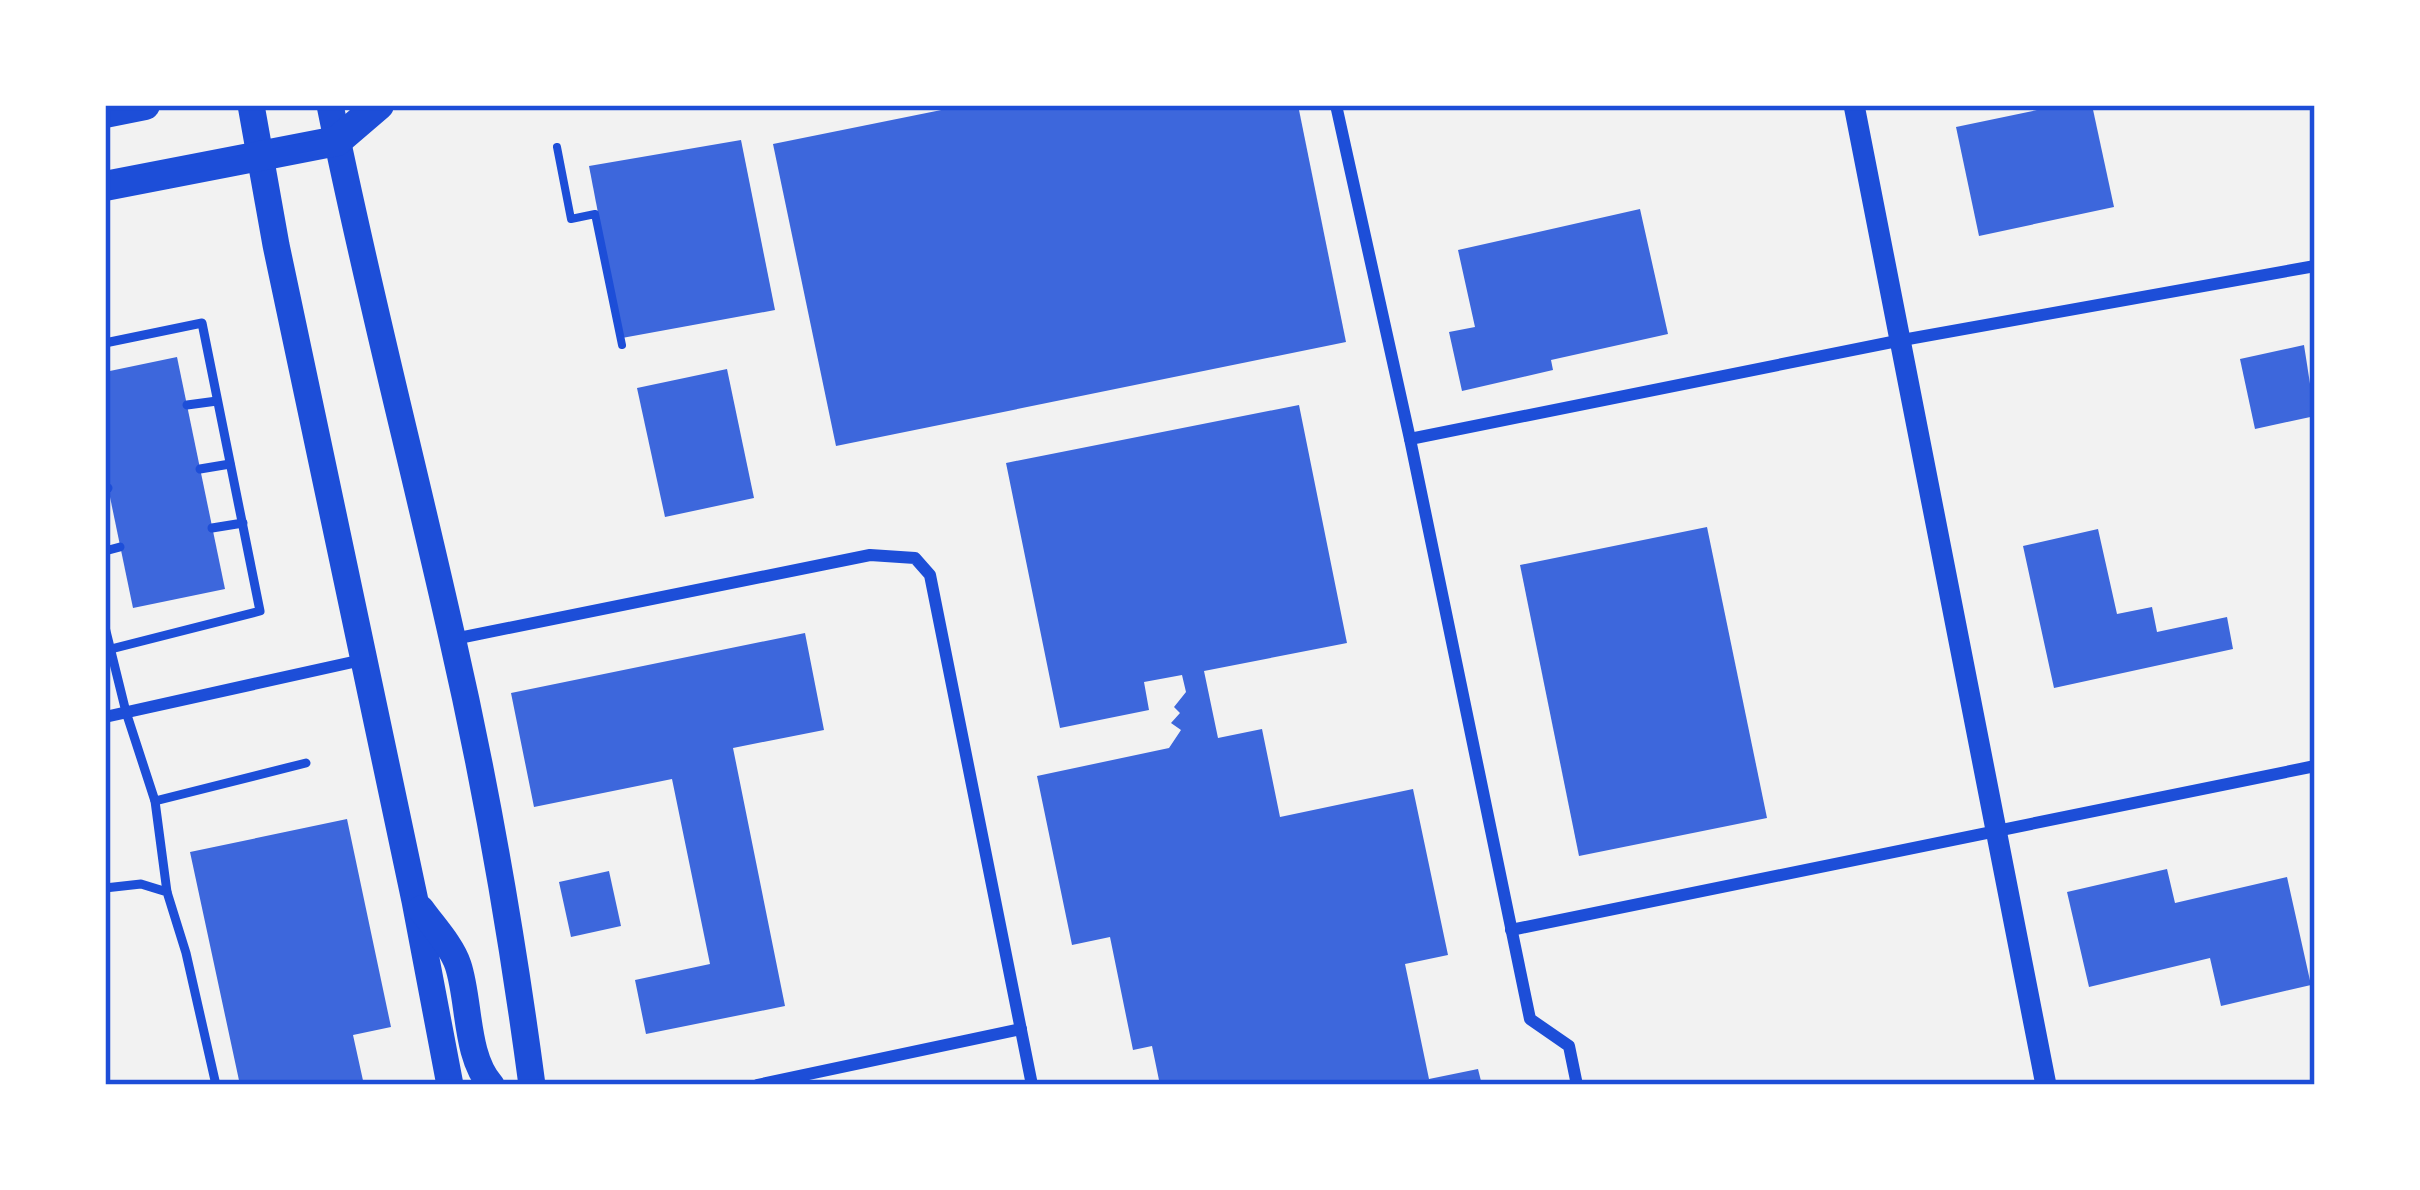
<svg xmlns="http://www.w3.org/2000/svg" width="2420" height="1190" font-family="Lato,sans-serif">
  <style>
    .building { fill: #3d67dc }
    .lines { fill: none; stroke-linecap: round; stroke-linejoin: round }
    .path { stroke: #1d4ed8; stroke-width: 8 }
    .service { stroke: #1d4ed8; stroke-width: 9 }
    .minor { stroke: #1d4ed8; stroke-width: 12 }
    .tertiary { stroke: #1d4ed8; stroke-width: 21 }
    .primary { stroke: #1d4ed8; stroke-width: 27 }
    .trunk { stroke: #1d4ed8; stroke-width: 30 }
    .neatline { fill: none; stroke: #1d4ed8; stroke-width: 4.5 }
  </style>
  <rect width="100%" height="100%" fill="#f2f2f2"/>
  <g class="building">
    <polygon points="966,105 1298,105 1346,342 836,446 773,144"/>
    <polygon points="2061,105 2092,105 2114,207 1979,236 1956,127"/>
    <polygon points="741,140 775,310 622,338 589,166"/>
    <polygon points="1640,209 1668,334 1551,360 1553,370 1462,391 1449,332 1475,327 1458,250"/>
    <polygon points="2304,345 2315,416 2255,429 2240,359"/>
    <polygon points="177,357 225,589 133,608 105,473 105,372"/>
    <polygon points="727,369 754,498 665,517 637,388"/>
    <polygon points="1299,405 1347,643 1204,671 1218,738 1262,729 1280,817 1413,789 1448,955 1405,964 1429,1079 1478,1069 1482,1085 1160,1085 1152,1046 1133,1050 1110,937 1072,945 1037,776 1169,748 1181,730 1171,723 1180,713 1174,707 1186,692 1182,675 1144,682 1149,710 1060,728 1006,463"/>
    <polygon points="1707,527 1767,818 1579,856 1520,565"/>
    <polygon points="2098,529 2117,614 2152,607 2157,632 2227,617 2233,649 2054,688 2023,546"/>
    <polygon points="805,633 824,730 733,748 785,1006 646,1034 635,980 710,964 672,779 534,807 511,693"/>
    <polygon points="347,819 391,1027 353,1035 364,1085 240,1085 190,852"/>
    <polygon points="2167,869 2175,903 2287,877 2311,985 2221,1006 2210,958 2089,987 2067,892"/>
    <polygon points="609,871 621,926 571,937 559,882"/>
  </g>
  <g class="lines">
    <polyline class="path" points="557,147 571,219 595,214 622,345"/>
    <g class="service">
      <polyline points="105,343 202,323 260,611 111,649"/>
      <polyline points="187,405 217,401"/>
      <polyline points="200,469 230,464"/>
      <polyline points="105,488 108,488"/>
      <polyline points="212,528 243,523"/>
      <polyline points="105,551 120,547"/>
      <polyline points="105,627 126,712 155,801 167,892"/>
      <polyline points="155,801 306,763"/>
      <polyline points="105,888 141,884 167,892 186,953 216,1085"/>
    </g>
    <g class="minor">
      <polyline points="1336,105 1410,439 1530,1019 1569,1046 1577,1085"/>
      <polyline points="1410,439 1897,341 2315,266"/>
      <polyline points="454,639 870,555 915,558 930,575 1032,1085"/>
      <polyline points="105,717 362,660"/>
      <polyline points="1511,930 2315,766"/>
      <polyline points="757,1085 1021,1029"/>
    </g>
    <polyline class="tertiary" points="1854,105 2046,1085"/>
    <g class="primary">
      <polyline points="251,105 276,245 415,901 450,1085"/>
      <path d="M330,105C366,284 412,459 452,637C486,785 512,935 532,1085"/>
      <path d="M421,909C433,926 452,946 458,965C470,1001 465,1056 491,1085"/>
    </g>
    <g class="trunk">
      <polyline points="105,113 145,105"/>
      <polyline points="105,186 337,141 379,105"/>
    </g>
  </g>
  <rect width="2420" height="1190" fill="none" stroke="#ffffff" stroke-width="216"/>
  <rect x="108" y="108" width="2204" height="974" class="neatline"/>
</svg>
